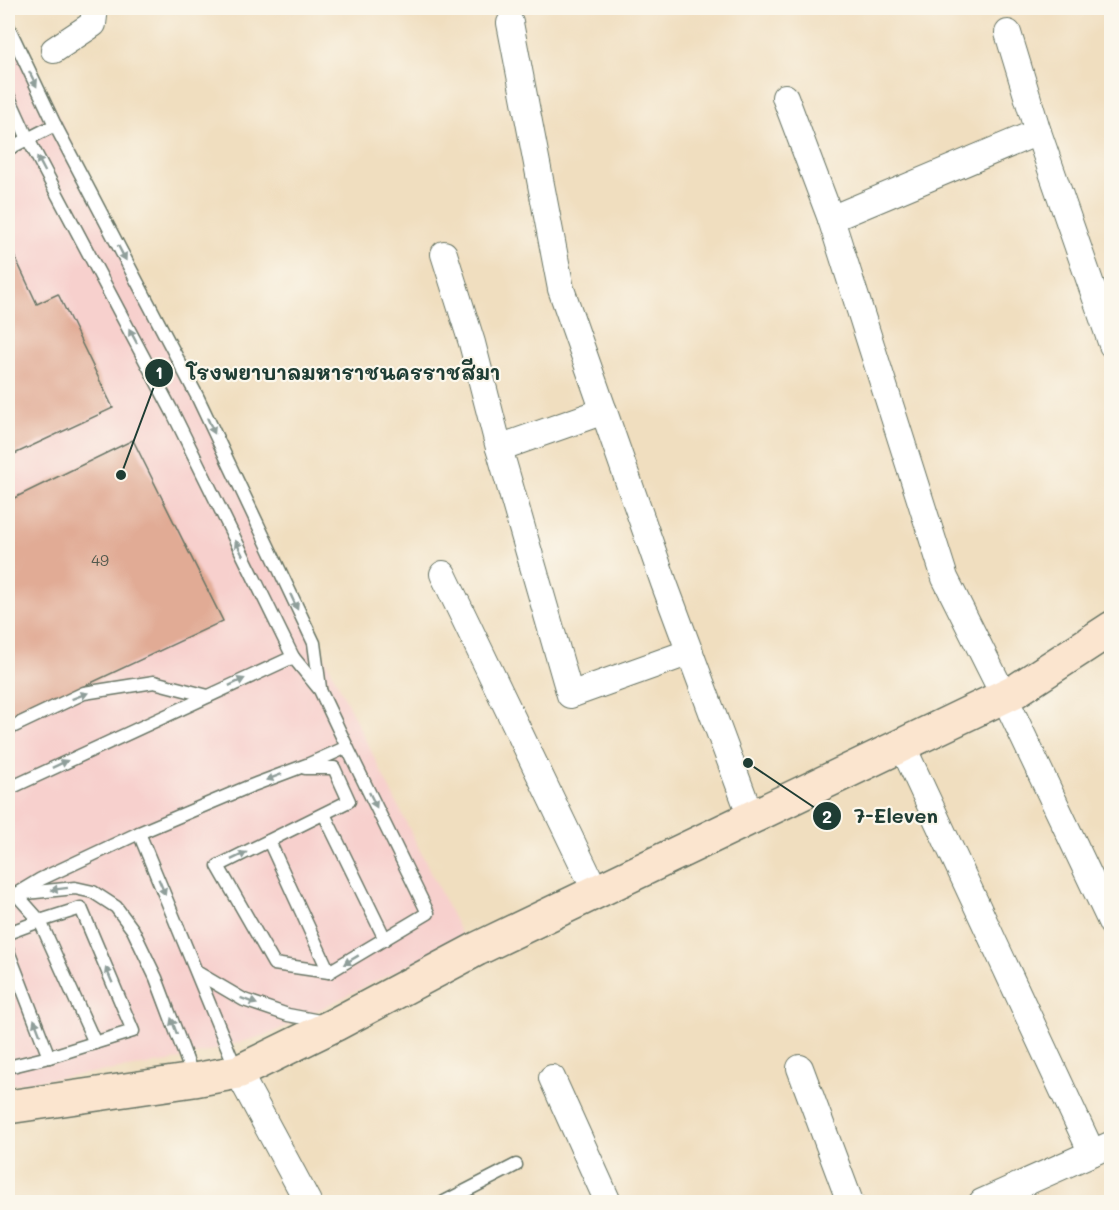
<svg xmlns="http://www.w3.org/2000/svg" width="1119" height="1210" font-family="Mali,'Playpen Sans Thai',sans-serif">
  <style>
    .built { fill: #f7d0cd }
    .building { fill: #e1ab95 }
    .lines { fill: none; stroke-linecap: round; stroke-linejoin: round }
    .lane-casing { stroke: #687565; stroke-width: 15 }
    .street-casing { stroke: #687565; stroke-width: 28 }
    .secondary-casing { stroke: #687565; stroke-width: 36 }
    .lane { stroke: #fff; stroke-width: 12 }
    .street { stroke: #fff; stroke-width: 26 }
    .secondary { stroke: #fbe5cf; stroke-width: 33 }
    .oneway { fill: #8f9e9a }
    .labels { text-anchor: middle; stroke-width: 4.5; stroke-linejoin: round; paint-order: stroke }
    .number-label { font-size: 15px; fill: #50584c }
    .leader { fill: none; stroke: #1f3d34; stroke-width: 2 }
    .callout-dot { fill: #1f3d34; stroke: #fbf7ec; stroke-width: 2 }
    .mark-label { font-size: 18px; text-anchor: middle; font-weight: bold; fill: #fff }
    .callout-label { font-size: 20px; text-anchor: middle; font-weight: bold; fill: #1f3d34; stroke: #fbf7ec; stroke-width: 4.5; stroke-linejoin: round; paint-order: stroke }
  </style>
  <rect width="100%" height="100%" fill="#fbf7ec"/>
  <filter id="ink" filterUnits="userSpaceOnUse"><feTurbulence type="fractalNoise" baseFrequency=".0167" numOctaves="2"/><feDisplacementMap in="SourceGraphic" scale="12" xChannelSelector="R" yChannelSelector="G"/><feConvolveMatrix kernelMatrix="1 2 1 2 8 2 1 2 1" color-interpolation-filters="sRGB"/></filter>
  <filter id="wash" filterUnits="userSpaceOnUse"><feTurbulence type="fractalNoise" baseFrequency=".008" numOctaves="4" result="noise"/><feDisplacementMap in="SourceGraphic" scale="24" xChannelSelector="R" yChannelSelector="G"/><feGaussianBlur stdDeviation="1.35" result="paint"/><feColorMatrix in="noise" values="0 0 0 0 0 0 0 0 0 0 0 0 0 0 0 0 0 1.4 0 .05"/><feComposite in="paint" operator="in"/></filter>
  <g filter="url(#wash)">
    <rect width="100%" height="100%" fill="#f0debf"/>
    <polygon class="built" points="8,13 463,938 270,1034 169,1062 8,1085"/>
    <g id="blocks">
      <g class="building">
        <polygon points="8,242 37,304 58,294 113,408 8,457"/>
        <polygon points="133,440 223,621 8,722 8,501"/>
      </g>
    </g>
  </g>
  <g filter="url(#ink)">
    <use href="#blocks" fill-opacity="0" stroke="#687565" stroke-width="1.5"/>
    <g class="lines">
      <defs>
        <g id="lane">
          <polyline points="8,26 55,125 197,396 314,643 320,688"/>
          <polyline points="8,95 28,139 173,413 293,657"/>
          <polyline points="8,149 55,125"/>
          <polyline points="8,729 84,693 154,682 208,696"/>
          <polyline points="305,768 334,768 349,801 218,866 274,964 329,972 428,913 347,747"/>
          <polyline points="8,789 293,657 320,690 347,747 309,764 248,787 139,833 41,879 16,894"/>
          <polyline points="324,814 385,939"/>
          <polyline points="139,833 237,1071"/>
          <polyline points="269,841 329,972"/>
          <polyline points="16,894 40,921 95,1043"/>
          <polyline points="8,897 16,894 75,888 93,892 116,907 133,930 156,978 194,1079"/>
          <polyline points="8,933 40,921 81,908 133,1031 49,1057 8,951"/>
          <polyline points="198,973 244,1000 288,1015 325,1022"/>
          <polyline points="8,1067 49,1057"/>
          <polyline points="444,1202 516,1165"/>
        </g>
        <g id="street">
          <polyline points="510,23 561,289 664,583 751,817"/>
          <polyline points="1008,33 1038,132 1112,345"/>
          <polyline points="54,50 93,24 95,8"/>
          <polyline points="785,97 831,219 945,578 1004,696 1112,924"/>
          <polyline points="831,219 1038,132"/>
          <polyline points="444,254 472,343 499,448 570,695 690,652"/>
          <polyline points="499,448 604,411"/>
          <polyline points="443,574 596,892"/>
          <polyline points="902,745 1092,1153"/>
          <polyline points="800,1068 850,1202"/>
          <polyline points="238,1072 308,1202"/>
          <polyline points="552,1078 608,1202"/>
          <polyline points="982,1202 1112,1144"/>
        </g>
        <polyline id="secondary" points="8,1107 194,1080 238,1072 336,1024 477,949 1017,690 1112,628"/>
      </defs>
      <use href="#lane" class="lane-casing"/>
      <use href="#street" class="street-casing"/>
      <use href="#secondary" class="secondary-casing"/>
      <use href="#lane" class="lane"/>
      <use href="#street" class="street"/>
      <use href="#secondary" class="secondary"/>
    </g>
    <defs><path id="oneway-solid" d="M-6-.8H1V-3.2L6.5 0L1 3.2V.8H-6Z" transform="scale(1.5)"/></defs>
    <g class="oneway">
      <use href="#oneway-solid" transform="translate(33 79) rotate(64)"/>
      <use href="#oneway-solid" transform="translate(41 164) rotate(-118)"/>
      <use href="#oneway-solid" transform="translate(122 253) rotate(62)"/>
      <use href="#oneway-solid" transform="translate(133 336) rotate(-118)"/>
      <use href="#oneway-solid" transform="translate(211 426) rotate(65)"/>
      <use href="#oneway-solid" transform="translate(239 548) rotate(-116)"/>
      <use href="#oneway-solid" transform="translate(294 602) rotate(65)"/>
      <use href="#oneway-solid" transform="translate(237 682) rotate(-25)"/>
      <use href="#oneway-solid" transform="translate(80 696) rotate(-21)"/>
      <use href="#oneway-solid" transform="translate(60 764) rotate(-25)"/>
      <use href="#oneway-solid" transform="translate(274 777) rotate(159)"/>
      <use href="#oneway-solid" transform="translate(373 800) rotate(64)"/>
      <use href="#oneway-solid" transform="translate(239 856) rotate(-26)"/>
      <use href="#oneway-solid" transform="translate(162 887) rotate(67)"/>
      <use href="#oneway-solid" transform="translate(59 889) rotate(173)"/>
      <use href="#oneway-solid" transform="translate(351 960) rotate(149)"/>
      <use href="#oneway-solid" transform="translate(109 975) rotate(-113)"/>
      <use href="#oneway-solid" transform="translate(249 1001) rotate(21)"/>
      <use href="#oneway-solid" transform="translate(174 1026) rotate(-110)"/>
      <use href="#oneway-solid" transform="translate(37 1027) rotate(-111)"/>
    </g>
  </g>
  <g class="labels">
    <g class="number-label">
      <text x="100" y="566">49</text>
    </g>
  </g>
  <path class="leader" d="M121 475L159 373M748 763L827 816"/>
  <g class="callout-dot">
    <circle cx="121" cy="475" r="6"/>
    <circle cx="748" cy="763" r="6"/>
    <circle cx="159" cy="373" r="15"/>
    <circle cx="827" cy="816" r="15"/>
  </g>
  <g class="mark-label">
    <text x="159" y="379">1</text>
    <text x="827" y="823">2</text>
  </g>
  <g class="callout-label">
    <text x="343" y="380">โรงพยาบาลมหาราชนครราชสีมา</text>
    <text x="896" y="823">7-Eleven</text>
  </g>
  <rect width="1119" height="1210" fill="none" stroke="#fbf7ec" stroke-width="30"/>
</svg>
